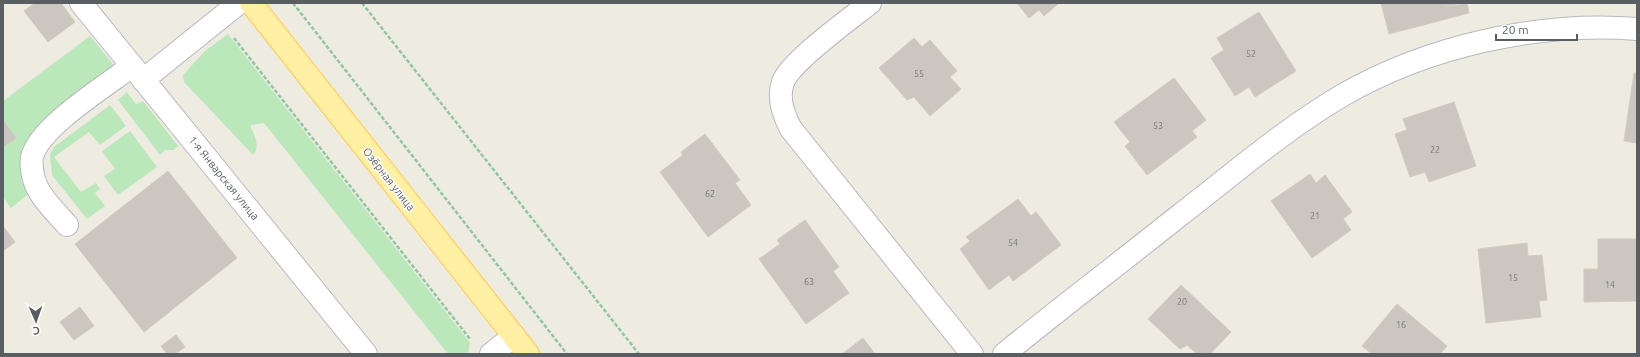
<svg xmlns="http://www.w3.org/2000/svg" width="1640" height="357" font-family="Ubuntu,sans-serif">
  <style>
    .green { fill: #bbe8ba }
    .building { fill: #cbc7c0; stroke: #d3ccbe }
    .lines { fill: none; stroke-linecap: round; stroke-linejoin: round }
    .minor-casing { stroke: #b6b9bf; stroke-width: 24 }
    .major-casing { stroke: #fdca4a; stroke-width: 24 }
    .path { stroke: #91c7a0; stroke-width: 2.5; stroke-dasharray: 4 2; stroke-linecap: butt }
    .minor { stroke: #fff; stroke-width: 22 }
    .major { stroke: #fff0a4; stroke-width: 22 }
    .labels { text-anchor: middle; stroke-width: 3; stroke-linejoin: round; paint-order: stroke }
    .number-label { font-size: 9px; fill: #76787a }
    .street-label { font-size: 11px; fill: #595e63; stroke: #fff }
  </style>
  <rect width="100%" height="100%" fill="#eeebe1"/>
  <g class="green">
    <path d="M228,34L470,343L468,354H448L264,123L250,125C254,135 261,146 253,155L184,82L183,75L205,51Z"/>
    <polygon points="90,36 116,68 30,136 25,149 32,191 11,208 3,197 3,147 16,138 3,120 3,101"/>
    <polygon points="127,92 136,104 143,101 178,146 174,150 165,150 160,155 118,100"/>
    <polygon points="110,105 126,126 100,145 89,132 54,157 81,192 96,183 100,189 95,193 105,206 87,219 52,175 50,155 54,147"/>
    <polygon points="130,131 157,167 118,195 104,176 115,169 102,151"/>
  </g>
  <g class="building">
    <polygon points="35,3 61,3 75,22 48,42 24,11"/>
    <polygon points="1017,3 1059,3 1044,16 1039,10 1029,18"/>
    <polygon points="1381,3 1446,3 1447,7 1467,3 1469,13 1389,34"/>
    <polygon points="1446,3 1460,3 1447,7"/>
    <polygon points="1259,12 1296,71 1255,97 1249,87 1235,96 1211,58 1224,50 1217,38"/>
    <polygon points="914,38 922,47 930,40 957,71 950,77 961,89 930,116 914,97 907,100 879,68"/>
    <polygon points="1634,73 1637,73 1637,143 1624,141"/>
    <polygon points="1174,78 1206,120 1192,131 1197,137 1147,175 1125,146 1130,142 1114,122"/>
    <polygon points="1454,102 1476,166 1429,182 1425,172 1410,177 1395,134 1407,130 1403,119"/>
    <polygon points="3,120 16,138 3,147"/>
    <polygon points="705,134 740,180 735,183 751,205 708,237 660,172 683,155 681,152"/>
    <polygon points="168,171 237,258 144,332 75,244"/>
    <polygon points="1310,174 1316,183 1325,175 1352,212 1343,219 1351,230 1312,258 1271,201"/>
    <polygon points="1018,199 1031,216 1036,212 1061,245 1013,281 1009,275 989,290 960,249 970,241 966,237"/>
    <polygon points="805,220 839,267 833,271 849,293 806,324 759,259 780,244 777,240"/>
    <polygon points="3,226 15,242 3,251"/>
    <polygon points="1598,239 1637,239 1637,301 1584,302 1584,269 1598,269"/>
    <polygon points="1527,243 1528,256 1542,255 1547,300 1539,301 1541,317 1486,323 1478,249"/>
    <polygon points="1181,285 1231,332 1210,354 1197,354 1187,345 1180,349 1148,319"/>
    <polygon points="1397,304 1447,346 1440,354 1372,354 1362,346"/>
    <polygon points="80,307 94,326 74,340 60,322"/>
    <polygon points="176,335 185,347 175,354 167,354 161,346"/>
    <polygon points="863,338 875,354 842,354"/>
  </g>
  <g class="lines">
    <defs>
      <g id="minor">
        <polyline points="81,3 366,354"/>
        <path d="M870,3C850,19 791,61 783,82C777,98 784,116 791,129L972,354"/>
        <polyline points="143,80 239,3"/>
        <path d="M67,225C55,211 36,194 33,175C32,170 31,162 32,157C39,127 107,85 132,66"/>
        <polyline points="491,354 514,336"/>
        <path d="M1004,354C1062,307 1121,262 1180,215C1233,174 1285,129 1343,95C1428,46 1540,21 1637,29"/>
      </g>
      <polyline id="major" points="251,3 528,354"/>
    </defs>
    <use href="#minor" class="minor-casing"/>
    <use href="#major" class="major-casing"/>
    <g class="path">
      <polyline points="293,3 567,354"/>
      <polyline points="362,3 639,354"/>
      <polyline points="234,38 470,339"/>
    </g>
    <use href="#minor" class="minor"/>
    <use href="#major" class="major"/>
  </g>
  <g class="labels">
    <g class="number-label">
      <text x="1251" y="57">52</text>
      <text x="919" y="77">55</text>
      <text x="1158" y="129">53</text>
      <text x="1435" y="153">22</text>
      <text x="710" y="197">62</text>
      <text x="1315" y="219">21</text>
      <text x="1013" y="246">54</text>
      <text x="1513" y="281">15</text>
      <text x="809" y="285">63</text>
      <text x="1610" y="288">14</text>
      <text x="1182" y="305">20</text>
      <text x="1401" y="328">16</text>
    </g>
    <g class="street-label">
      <text transform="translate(224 178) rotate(51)" y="4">1-я Январская улица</text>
      <text transform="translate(389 179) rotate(52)" y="4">Озёрная улица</text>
    </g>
  </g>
  <rect width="1640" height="357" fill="none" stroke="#595e63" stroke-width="8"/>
  <g transform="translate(36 321) rotate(178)" stroke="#ffffff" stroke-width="3" paint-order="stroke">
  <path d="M0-3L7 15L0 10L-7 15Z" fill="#595e63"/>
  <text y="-6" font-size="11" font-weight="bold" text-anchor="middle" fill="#595e63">С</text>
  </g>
  <path d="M1496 34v6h81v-6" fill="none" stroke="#595e63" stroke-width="2"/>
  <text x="1502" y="34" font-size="12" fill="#595e63" stroke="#ffffff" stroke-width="3" paint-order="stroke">20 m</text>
</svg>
